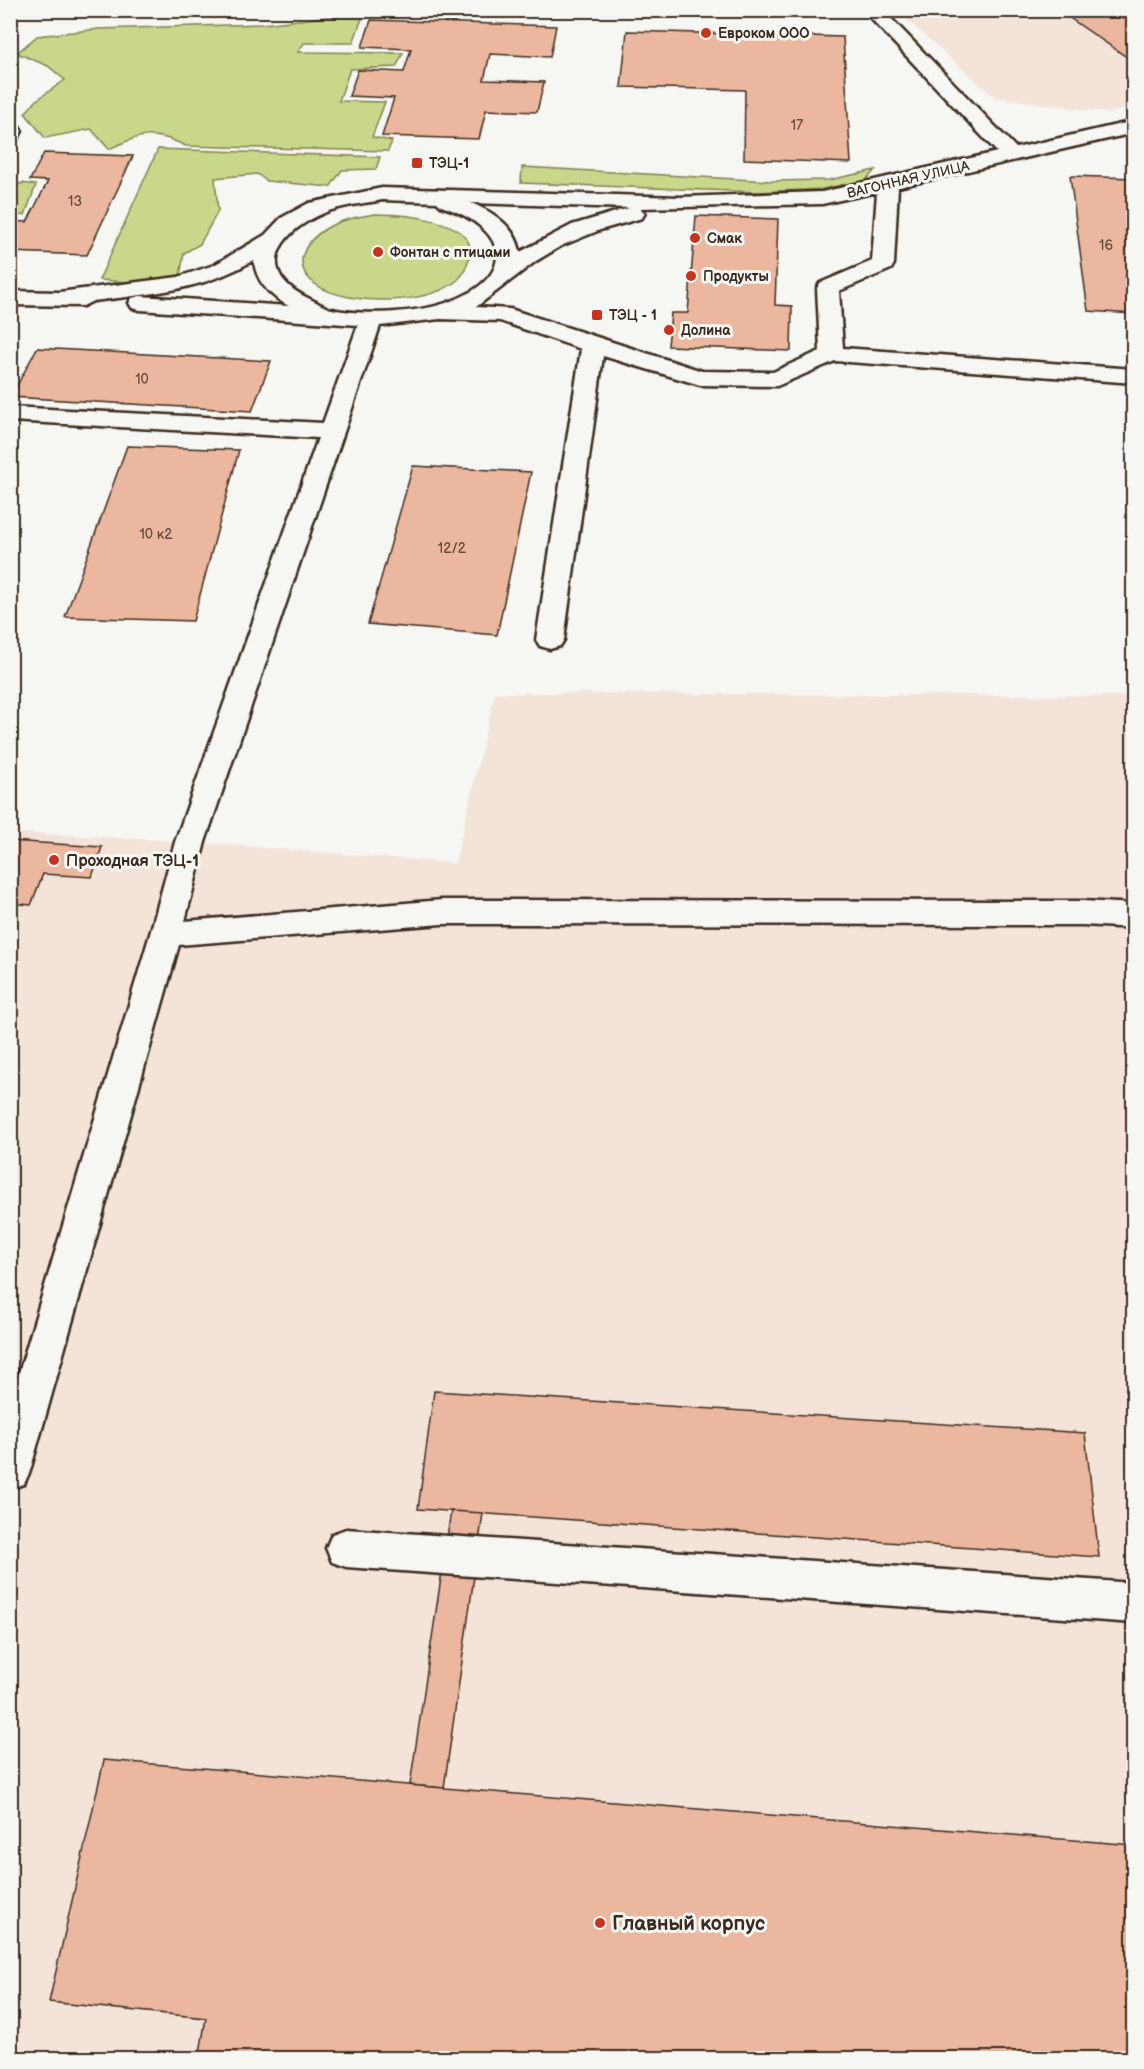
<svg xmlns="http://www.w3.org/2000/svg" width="1144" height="2069" font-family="'Balsamiq Sans',sans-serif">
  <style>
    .built { fill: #f3e3d9 }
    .green { fill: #c9d78a; stroke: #828054; stroke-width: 1.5 }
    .building { fill: #ebb79e; stroke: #3b2a1e; stroke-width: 1.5 }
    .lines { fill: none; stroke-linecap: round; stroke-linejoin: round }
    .minor-casing { stroke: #3b2a1e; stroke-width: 5 }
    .minor { fill: #f6f6f2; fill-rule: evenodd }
    .poi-dot { fill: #c8321e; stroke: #f6f6f2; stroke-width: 2 }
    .labels { text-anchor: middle; stroke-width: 6; stroke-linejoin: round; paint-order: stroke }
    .far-poi-label { font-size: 14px; font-weight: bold; fill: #3b2a1e; stroke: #f6f6f2; text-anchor: start }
    .number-label { font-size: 14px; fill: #674d3e }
    .far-street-label { font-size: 14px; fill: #3b2a1e; stroke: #f6f6f2 }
    .poi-label { font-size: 16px; font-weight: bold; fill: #3b2a1e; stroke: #f6f6f2; text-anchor: start }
    .near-poi-label { font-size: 20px; font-weight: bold; fill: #3b2a1e; stroke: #f6f6f2; text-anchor: start }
  </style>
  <rect width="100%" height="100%" fill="#f6f6f2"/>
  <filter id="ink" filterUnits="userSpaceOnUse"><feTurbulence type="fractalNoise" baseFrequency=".0167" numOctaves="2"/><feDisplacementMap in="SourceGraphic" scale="12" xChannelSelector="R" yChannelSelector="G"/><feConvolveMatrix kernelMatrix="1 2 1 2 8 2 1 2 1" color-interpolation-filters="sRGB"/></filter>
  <g filter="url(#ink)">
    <g class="built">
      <polygon points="897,11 1133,11 1133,107 1109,113 994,97"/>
      <polygon points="495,693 1133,696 1133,2058 11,2058 10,832 190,842 455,863"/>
    </g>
    <g class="green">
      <path d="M364,13L353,43H304L298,52L403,53L396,67L350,69L339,101L385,102L372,137L392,141L388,151L186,146C153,130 141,134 109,149L91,129L45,138L25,113L38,99L65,80L48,66L17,53L37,36L99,29L262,24Z"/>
      <polygon points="158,149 380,157 376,169 342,170 330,187 267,181 257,174 215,178 218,211 200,244 184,253 180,276 144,283 99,280"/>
      <polygon points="522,167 772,181 829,180 875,170 866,180 822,189 759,192 521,183"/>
      <polygon points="22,183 36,185 25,215 11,216 11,187"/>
      <path d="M375,214C398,214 482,218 469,259C467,263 466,268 464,272C444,307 345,307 315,284C290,265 305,241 327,228C341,219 359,217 375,214Z"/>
    </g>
    <g class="building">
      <polygon points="1058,10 1134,10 1134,62"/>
      <polygon points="371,20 556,26 550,57 490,54 484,80 544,82 537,112 486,110 479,139 382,136 394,98 349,96 358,70 404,72 411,49 362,47"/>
      <polygon points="627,31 843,37 851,163 744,159 745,90 621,87"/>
      <polygon points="44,153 133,156 87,255 10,252 11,221 27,222 48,181 30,180"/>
      <polygon points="1070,176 1134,178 1134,314 1088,311"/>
      <polygon points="696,216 778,219 775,305 792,306 791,351 668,346 671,313 688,313"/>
      <polygon points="37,348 271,361 252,411 11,397"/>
      <polygon points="1127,388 1134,389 1134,459"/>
      <polygon points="127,446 239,450 193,621 65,617"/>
      <polygon points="413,466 531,472 497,635 368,624"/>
      <polygon points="10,841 102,847 92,877 43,874 31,905 10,903"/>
      <polygon points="434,1391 1085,1433 1099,1557 418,1509"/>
      <polygon points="451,1511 483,1513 444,1788 410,1785"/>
      <polygon points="104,1760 1134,1845 1134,2058 199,2058 206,2018 49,2002"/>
    </g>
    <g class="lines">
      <defs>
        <g id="minor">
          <path d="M863,10H883L1016,148L1134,121V133L898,187L894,264L891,269L839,291L843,348L1134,369V383L835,361L777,386L700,385L603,356L564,640L560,646L550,649L540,646L536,640L581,349L500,321L440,319L380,326L205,842L185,921L442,900L1083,901L1134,904V928L1083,925L442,924L179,945L30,1471L24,1484L10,1489V1403L150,934L175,842L318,438L10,421V407L323,423L358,325L140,310L132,308L129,303L132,298L140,296L289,306C271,297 255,281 254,260C204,290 150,294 93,301L83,306L10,305V291L59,292L178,277L214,265L265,235L281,218L309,203L382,188L680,197L822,192L997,152ZM877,192L872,261L820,283L817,288L820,351L773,372L702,371L510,309L476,307L536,261L561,246L600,230L642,218L645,213L640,208L822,204ZM382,200L437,202L441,206C510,228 519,278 446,303C416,313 363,316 332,309C326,308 318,303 312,300C253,274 276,233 324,213C342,205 363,204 382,200ZM471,203L629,208L572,225L520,252C516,227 493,212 471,203Z"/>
          <polygon points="10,125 19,127 22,131 17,140 10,142"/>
          <polygon points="346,1529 1134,1583 1134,1623 346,1567 332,1562 326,1548 332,1534"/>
        </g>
      </defs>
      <use href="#minor" class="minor-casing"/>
      <use href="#minor" class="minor"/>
    </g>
  </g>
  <g class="poi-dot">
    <circle cx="706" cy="33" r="6"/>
    <rect x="411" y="157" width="12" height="12" rx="3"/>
    <circle cx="695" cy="238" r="6"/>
    <circle cx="378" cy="252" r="6"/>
    <circle cx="691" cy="276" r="6"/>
    <rect x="591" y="309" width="12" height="12" rx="3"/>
    <circle cx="669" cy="330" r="6"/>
    <circle cx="54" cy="860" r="6"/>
    <circle cx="600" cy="1923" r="6"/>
  </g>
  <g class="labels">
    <g class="far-poi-label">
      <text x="718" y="38">Евроком ООО</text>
      <text x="429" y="168">ТЭЦ-1</text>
      <text x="707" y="243">Смак</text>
      <text x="390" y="257">Фонтан с птицами</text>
      <text x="703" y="281">Продукты</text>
      <text x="609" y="320">ТЭЦ - 1</text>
      <text x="681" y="335">Долина</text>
    </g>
    <g class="number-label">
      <text x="797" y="130">17</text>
      <text x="75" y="206">13</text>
      <text x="1106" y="250">16</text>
      <text x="142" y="384">10</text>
      <text x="156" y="539">10 к2</text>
      <text x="452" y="553">12/2</text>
    </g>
    <g class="far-street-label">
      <text transform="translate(908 179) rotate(-13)" y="5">ВАГОННАЯ УЛИЦА</text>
    </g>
    <g class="poi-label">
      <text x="66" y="866">Проходная ТЭЦ-1</text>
    </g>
    <g class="near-poi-label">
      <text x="612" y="1930">Главный корпус</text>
    </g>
  </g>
  <rect width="1144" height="2069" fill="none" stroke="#f6f6f2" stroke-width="36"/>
  <rect x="18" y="18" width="1108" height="2033" fill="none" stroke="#3b2a1e" stroke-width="2" filter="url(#ink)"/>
</svg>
